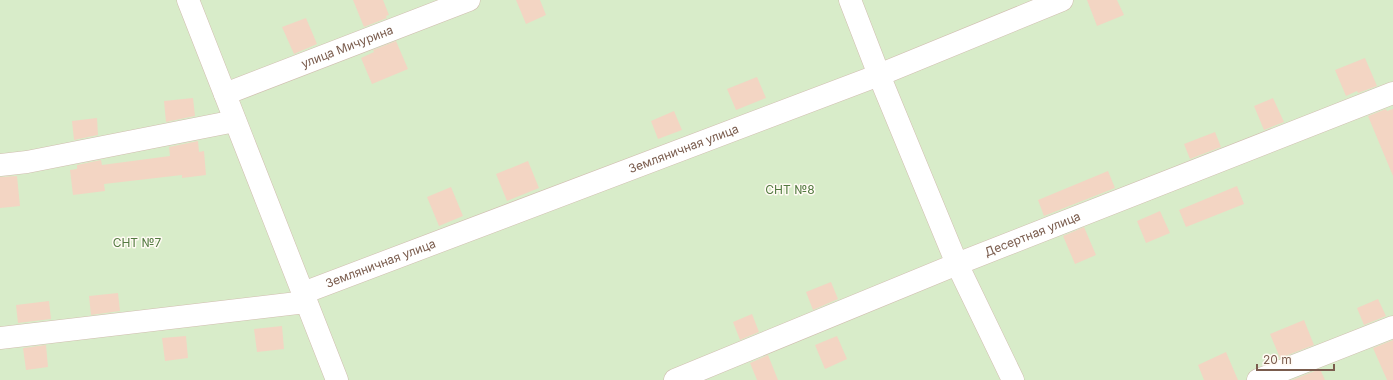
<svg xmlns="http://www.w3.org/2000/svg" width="1393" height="380" font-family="Inter,sans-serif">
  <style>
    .green { fill: #d8ecc9 }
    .building { fill: #f3d5c3 }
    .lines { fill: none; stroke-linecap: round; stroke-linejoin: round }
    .street-casing { stroke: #d1beb0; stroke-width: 23 }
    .street { stroke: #fff; stroke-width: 22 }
    .labels { text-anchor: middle; stroke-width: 3; stroke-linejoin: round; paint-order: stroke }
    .street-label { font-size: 12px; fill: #7a5c4d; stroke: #fffaf3 }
    .park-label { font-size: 12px; fill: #537a41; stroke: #fffaf3 }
  </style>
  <rect width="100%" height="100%" fill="#fdf6ec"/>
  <rect class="green" x="0" y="0" width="1393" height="380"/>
  <g class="building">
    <polygon points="353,0 383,0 389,15 386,16 387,18 364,27"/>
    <polygon points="516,0 540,0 546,15 526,24"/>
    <polygon points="1087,0 1117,0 1124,15 1097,26"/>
    <polygon points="306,18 317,44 294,54 282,27"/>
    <polygon points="396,41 408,69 372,84 361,58 374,52 373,50"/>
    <polygon points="1365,58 1377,86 1358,93 1357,91 1346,96 1335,70"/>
    <polygon points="757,77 766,98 736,110 727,89"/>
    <polygon points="193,98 195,116 166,122 164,101"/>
    <polygon points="1273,98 1284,122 1264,130 1254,106"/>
    <polygon points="1386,109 1387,111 1393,109 1393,176 1368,116"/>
    <polygon points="674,111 682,130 658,139 651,121"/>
    <polygon points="97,118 98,135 74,140 72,121"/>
    <polygon points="1215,132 1221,147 1190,159 1184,144"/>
    <polygon points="198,141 199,152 204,151 206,175 182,178 182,175 104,184 105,191 73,195 70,170 77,169 77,165 101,160 102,165 170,156 169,147"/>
    <polygon points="528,161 539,188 507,201 496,174"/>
    <polygon points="1108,171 1115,188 1044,216 1038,200"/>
    <polygon points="17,176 20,206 0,208 0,177"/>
    <polygon points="1237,186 1244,204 1186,227 1179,210"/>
    <polygon points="451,187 463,216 439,226 427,197"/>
    <polygon points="1160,211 1170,233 1146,243 1137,221"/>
    <polygon points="1084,227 1096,255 1075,264 1063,236"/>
    <polygon points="831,282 838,299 813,310 806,292"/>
    <polygon points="118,293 120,311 91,315 89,296"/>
    <polygon points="1378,299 1386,316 1364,325 1357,308"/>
    <polygon points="49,301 51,319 18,323 16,305"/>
    <polygon points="752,314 759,332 740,340 733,322"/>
    <polygon points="1304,320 1314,345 1280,358 1270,334"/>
    <polygon points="282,326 284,349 257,352 254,329"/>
    <polygon points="186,336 188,358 165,361 162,338"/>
    <polygon points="837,336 847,359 825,369 815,345"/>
    <polygon points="1393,340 1393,380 1387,380 1373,348"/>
    <polygon points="46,345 48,367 26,370 23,348"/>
    <polygon points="1226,352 1238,380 1204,380 1198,365"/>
    <polygon points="768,355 778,380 757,380 750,363"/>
    <polygon points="1320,369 1325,380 1292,380"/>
  </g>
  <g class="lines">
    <defs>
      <g id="street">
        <polyline points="188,0 337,380"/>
        <polyline points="850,0 879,75 957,264 1013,380"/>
        <path id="s1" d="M225,94L469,0"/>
        <polyline points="0,165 27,162 235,121"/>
        <path id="s2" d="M303,293L879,75L1062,0"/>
        <polyline points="0,338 306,302"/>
        <path id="s3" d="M675,380L957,264L1393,93"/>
        <polyline points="1258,380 1393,327"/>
      </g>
    </defs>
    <use href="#street" class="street-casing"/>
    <use href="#street" class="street"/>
  </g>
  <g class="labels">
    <g class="street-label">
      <text dy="4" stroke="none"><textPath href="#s1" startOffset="131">улица Мичурина</textPath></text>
      <text dy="4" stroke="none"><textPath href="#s2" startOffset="407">Земляничная улица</textPath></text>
      <text dy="4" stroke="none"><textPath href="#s3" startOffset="386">Десертная улица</textPath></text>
      <text dy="4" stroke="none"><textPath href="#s2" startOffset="83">Земляничная улица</textPath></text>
    </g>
    <g class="park-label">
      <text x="790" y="194">СНТ №8</text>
      <text x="137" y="247">СНТ №7</text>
    </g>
  </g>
  <path d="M1257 364v6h77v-6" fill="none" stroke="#7a5c4d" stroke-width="2"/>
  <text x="1263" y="364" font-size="12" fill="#7a5c4d" stroke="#fffaf3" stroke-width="3" paint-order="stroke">20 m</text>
</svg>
